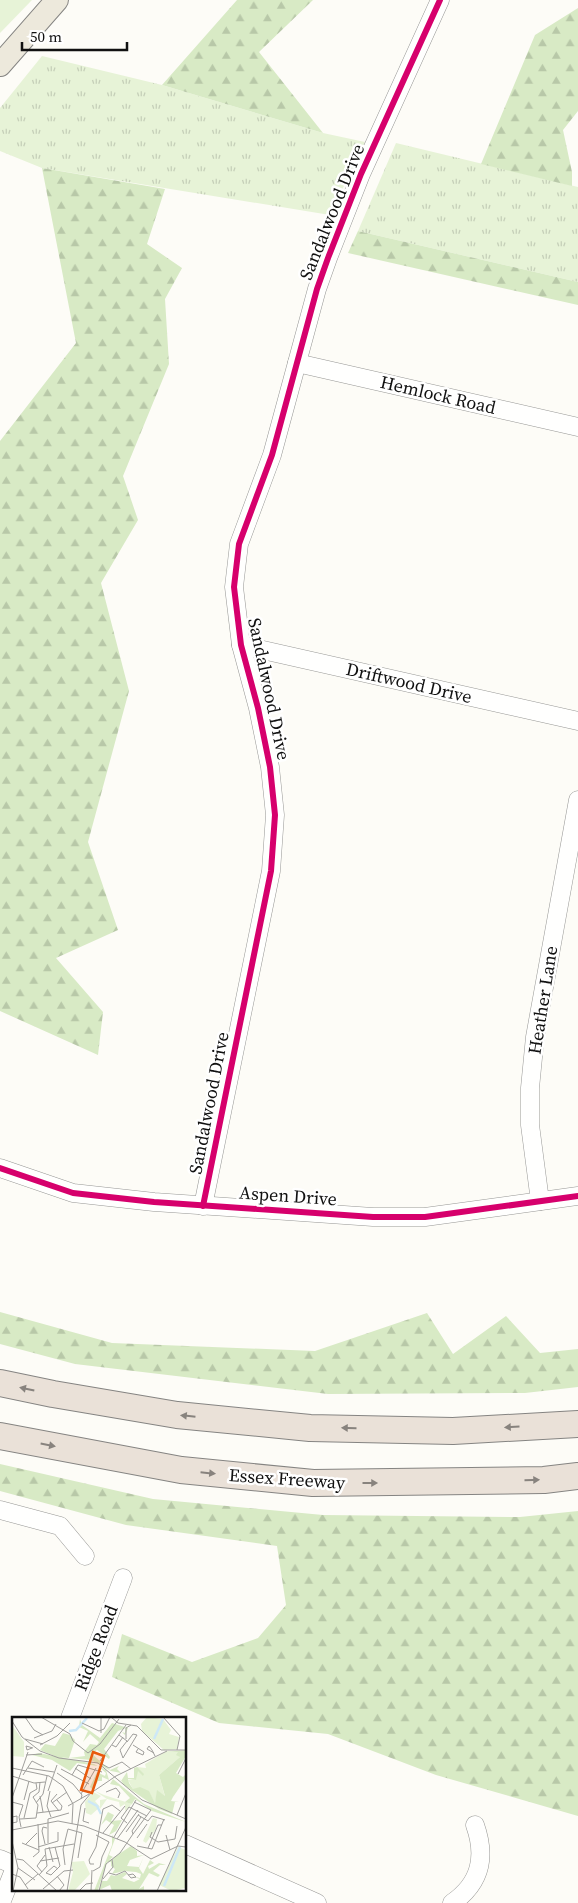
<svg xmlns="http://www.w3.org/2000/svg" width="578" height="1903" font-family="'Source Serif 4',serif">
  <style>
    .grass { fill: url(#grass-tufts) }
    .forest { fill: url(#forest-firs) }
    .park { fill: #e7f3d7 }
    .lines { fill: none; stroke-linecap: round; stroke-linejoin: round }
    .minor-casing { stroke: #979795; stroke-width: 19 }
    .major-casing { stroke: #858482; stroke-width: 24 }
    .highway-casing { stroke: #858482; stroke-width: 28 }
    .minor { stroke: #fffffe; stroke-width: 18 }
    .major { stroke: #ede9dc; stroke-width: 22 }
    .highway { stroke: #eae1d8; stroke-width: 26 }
    .cycleway-casing { stroke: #fff; stroke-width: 9 }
    .cycleway { stroke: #d6006c; stroke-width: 6 }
    .oneway { fill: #88837e }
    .labels { text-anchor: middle; stroke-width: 5; stroke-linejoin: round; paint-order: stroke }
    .street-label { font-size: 18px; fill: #111; stroke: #fff }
    .inset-river { fill: none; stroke: #cde8f7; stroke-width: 2.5 }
    .inset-road { fill: none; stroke: #9f9e9b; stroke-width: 1 }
    .view { fill: #e8590c; fill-opacity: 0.15; stroke: #e8590c; stroke-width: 2.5 }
    .inset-edge { fill: none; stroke: #111; stroke-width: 2.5 }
  </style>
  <defs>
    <pattern id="grass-tufts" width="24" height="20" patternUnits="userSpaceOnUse" patternTransform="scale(1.25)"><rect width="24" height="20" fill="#e7f3d7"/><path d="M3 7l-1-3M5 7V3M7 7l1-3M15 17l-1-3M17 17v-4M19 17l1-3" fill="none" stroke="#c5cfb8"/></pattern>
    <pattern id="forest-firs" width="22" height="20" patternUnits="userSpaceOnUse" patternTransform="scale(1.25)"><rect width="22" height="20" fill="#d8eac5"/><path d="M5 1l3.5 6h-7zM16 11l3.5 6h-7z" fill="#b8c8a8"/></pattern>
  </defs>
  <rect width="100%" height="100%" fill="#fdfcf7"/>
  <g class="grass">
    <polygon points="42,56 162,85 323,133 365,142 330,215 42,168 0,151 0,108"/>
    <polygon points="396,143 578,187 578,282 358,231"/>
  </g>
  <g class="forest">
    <polygon points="237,0 313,0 259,52 323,133 162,85"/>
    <polygon points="578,8 578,111 563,130 572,172 572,186 481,164 535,35"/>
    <polygon points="42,168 165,189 147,244 182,268 165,299 169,364 123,476 138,520 101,583 129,691 88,842 118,930 56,958 103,1012 98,1055 0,1011 0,441 76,343"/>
    <polygon points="358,231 578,282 578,305 348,253"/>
    <polygon points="0,1312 112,1343 315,1351 427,1313 453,1354 506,1316 540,1353 578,1349 578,1387 525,1393 328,1394 75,1364 0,1344"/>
    <polygon points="0,1464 153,1499 323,1515 520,1517 578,1511 578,1816 436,1775 328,1734 219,1723 112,1677 122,1634 192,1662 258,1638 286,1605 277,1546 126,1525 0,1491"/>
  </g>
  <polygon class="park" points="0,0 32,0 0,33"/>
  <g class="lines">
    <defs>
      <g id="minor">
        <polyline points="297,363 578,427"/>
        <polyline points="241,645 578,721"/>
        <polyline points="0,1168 73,1193 154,1202 373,1217 425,1217 578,1196"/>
        <polyline points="540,1201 530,1125 530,1088 535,1037 578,800"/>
        <polyline points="203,1206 271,871 275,815 270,767 258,708 241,645 234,587 239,544 272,455 317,289 328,258 361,174 440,0"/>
        <polyline points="0,1510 60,1526 85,1556"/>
        <polyline points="70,1718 123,1578"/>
        <polyline points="185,1844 317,1903"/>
        <polyline points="0,1859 14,1865"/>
        <polyline points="1,1903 14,1870"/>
        <path d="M452,1903C481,1883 486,1856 475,1825"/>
      </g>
      <polyline id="major" points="0,65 57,0"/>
      <g id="highway">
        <polyline points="0,1383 53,1394 177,1415 310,1428 453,1431 578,1424"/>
        <polyline points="0,1436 181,1470 313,1483 544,1480 578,1476"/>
      </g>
    </defs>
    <use href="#minor" class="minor-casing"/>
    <use href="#major" class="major-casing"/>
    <use href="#highway" class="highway-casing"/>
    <use href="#minor" class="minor"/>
    <use href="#major" class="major"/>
    <use href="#highway" class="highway"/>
    <defs>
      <g id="cycleway">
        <polyline points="0,1168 73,1193 154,1202 373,1217 425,1217 578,1196"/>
        <polyline points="203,1206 271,871 275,815 270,767 258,708 241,645 234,587 239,544 272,455 317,289 328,258 361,174 440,0"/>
      </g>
    </defs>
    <use href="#cycleway" class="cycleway-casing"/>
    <use href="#cycleway" class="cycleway"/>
  </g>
  <defs><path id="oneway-solid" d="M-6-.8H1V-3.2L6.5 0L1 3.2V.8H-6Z" transform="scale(1.25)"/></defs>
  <g class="oneway">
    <use href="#oneway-solid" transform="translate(27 1389) rotate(-168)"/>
    <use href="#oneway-solid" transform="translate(188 1416) rotate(-174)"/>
    <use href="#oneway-solid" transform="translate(512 1427) rotate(177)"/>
    <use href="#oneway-solid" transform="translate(349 1428) rotate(-179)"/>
    <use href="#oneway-solid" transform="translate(48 1445) rotate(11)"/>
    <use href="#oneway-solid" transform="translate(208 1473) rotate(6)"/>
    <use href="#oneway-solid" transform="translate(532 1480) rotate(-1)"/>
    <use href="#oneway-solid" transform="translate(370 1483)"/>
  </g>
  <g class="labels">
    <g class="street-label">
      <text transform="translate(332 212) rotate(-68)" y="6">Sandalwood Drive</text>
      <text transform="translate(438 395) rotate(13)" y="6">Hemlock Road</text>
      <text transform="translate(409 683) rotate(13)" y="6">Driftwood Drive</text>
      <text transform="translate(269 689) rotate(78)" y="6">Sandalwood Drive</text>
      <text transform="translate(543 1000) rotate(-81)" y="6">Heather Lane</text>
      <text transform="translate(209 1103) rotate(-79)" y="6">Sandalwood Drive</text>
      <text transform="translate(288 1196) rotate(4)" y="6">Aspen Drive</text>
      <text transform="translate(287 1479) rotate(4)" y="6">Essex Freeway</text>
      <text transform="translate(96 1648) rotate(-69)" y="6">Ridge Road</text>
    </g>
  </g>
  <g transform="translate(12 1717)">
    <rect width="174" height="174" fill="#fdfcf7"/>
    <path d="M135,0L151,2L159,13L157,17L167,20L165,32L152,33L130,14L129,7ZM155,34L166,35L168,40L147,58L153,80L146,74L143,86L138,77L121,72L116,63H124L125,50L134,51L133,47ZM83,74L92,78L120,87L113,94V87L108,90L107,85L95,82L88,92V83L95,82ZM166,130L174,133L173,171L160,174L147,168Z" fill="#e7f3d7"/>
    <path d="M68,2L70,8L88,21L100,6L116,11L113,18L110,15L113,16L114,11L106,14L92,32L98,40L97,42L85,33L80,37L98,53L107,49L105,52L109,56L99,54L79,43L45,40L28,33L33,27L43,29L51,16L58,18L63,23L57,41L73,39L72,35L78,27L85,28L87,25L78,17L71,25L76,14L67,10ZM173,33L174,39L164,56L171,60L174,57V61L161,80L159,84L167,85H163L160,97L147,92L112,68L106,59L109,64L115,55L116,61H122V51L125,50L132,57L131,59L126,54L124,63L116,62L117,66L121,72L128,70L137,74L143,86L145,73L153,79L147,58L168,40L164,38L166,35H155ZM27,36L82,47L94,53L97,63L90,60V64H86L81,73L78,70L85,55L93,59L94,56L86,49L65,46L58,54L40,43L20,38ZM101,62L132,87L174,105L140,94L123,82L120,87L113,85L118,81L107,69L98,67ZM96,95L102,98L99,104L110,103L104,114L97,118L102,108L94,103L89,108ZM100,118L103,122L97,138L101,140L97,143L100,142L101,149V141L119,129L125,134V139L132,138L118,143L115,149L127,150L132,139L127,151L131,157L138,143L142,146L136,149L137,152L147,146L154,148H148L141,154L148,158L146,160L137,156L127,172L132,169V174H100L98,168L87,173L90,164H95L99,158L103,159L113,155L115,157L110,161L122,165L128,162L119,159L128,161L129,157L124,155L112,154L100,157L103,152L99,149V145H95L86,173L82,174L100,128Z" fill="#d8eac5"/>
    <path d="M0,8L12,25V40L0,39ZM81,75L89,79L83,84L88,90L79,98L74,96L73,85ZM141,101L145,102L144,112L134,126L131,124ZM72,144L78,157L62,174H56L61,155L59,145Z" fill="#e7f3d7"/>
    <path class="inset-river" d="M57,14L64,13L75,1M142,22L151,2M76,84L85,89L89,97M152,169L168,130"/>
    <path class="inset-road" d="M13,0L22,13L31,18M29,0L58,17L61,24L76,36L88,27L107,2M99,0L106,6L125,9L149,33H174M151,0L168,19L165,33M0,4L10,20L28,34L47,41L86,46L130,83L174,102M70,6L87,14L92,12L98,0M89,16V0M107,18L115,24L108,33L111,41L125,18L121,17L115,25M22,21L40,14L44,7M13,22L31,27M114,22V11L119,8M28,28L45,19L58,6M100,28L104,30L111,20M121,28L132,35L131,38L124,35L126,32M20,31L15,33L14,29L21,31M142,36L135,32L137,29L140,33L143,39M14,38L30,37M88,44L114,8M90,47L97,51L110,45L119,52M0,51L37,59L51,69L61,87L60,107M16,51L42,55M63,51L79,62M49,52L77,67M45,56L61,67L70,78L69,82M166,57L174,41M11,58L20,44L32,50M60,58L66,48L90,55M0,59L22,66L33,65M36,74L45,48M38,74L35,89L39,100M94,75L104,71L108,76L106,81M45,77L39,84L47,94M69,77L84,51M28,79L31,95M0,81L16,35M12,83L17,64M0,85L11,88L7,100L9,110M122,85L139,93L121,117L120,114L129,100M24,86L31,77L35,59M40,86L55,75M56,89L77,77M73,91L71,104L77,106M25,96L49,93L50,89L45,83M126,98L136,104L140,99L153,103M165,98L174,76M0,100L5,99V105L0,106M12,101L18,76L25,72L24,66M8,102L24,101L26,88L21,80L27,75L28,65M115,106L109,101L117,90L135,99M0,113L46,104L72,109L113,125L139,142L166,129L174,130M114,115L127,97M140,115L138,120L146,125L163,122L165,109M91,116L113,89M84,118L97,125L90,140M154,118L158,133M102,120L124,83M125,121L135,107M105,122L126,93M0,124L6,151L1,174M10,126L27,133M36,126V102L57,96M33,127L30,114L31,110L35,111M13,128L25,116M125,129L140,132L152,102M26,130L46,124V115M37,130L41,145M136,131L146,108H150M21,140L27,135L26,107M5,142L11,143L45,174M28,144L47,141M82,147H78L77,143L84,130L91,92L100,88L108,94M53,148L51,132L56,112L70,116L66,141M6,151L23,163M81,154L88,150L90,140M30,155L25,149L33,138M34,156L39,158L48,149L43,130M34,156L42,149L46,152M97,156L104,158L113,154L119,161L124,160L121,157L116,158M0,157L8,160L16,172M27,158L35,149L33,132L62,127M45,159L52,168L47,174M91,162L101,150L100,142M13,168L26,157M31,172L52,154L61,153M68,173L74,167L81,166M55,174L69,88L79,76L104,59L155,34M79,174L80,153M87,174L94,147L108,136L121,117M145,174L174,110"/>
    <path class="view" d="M81,35L92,39L80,76L69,73Z"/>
    <rect width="174" height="174" class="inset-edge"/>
  </g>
  <path d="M22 42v8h105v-8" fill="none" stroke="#111111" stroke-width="2.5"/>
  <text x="30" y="42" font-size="15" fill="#111111" stroke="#ffffff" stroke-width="4" paint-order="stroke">50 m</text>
</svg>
